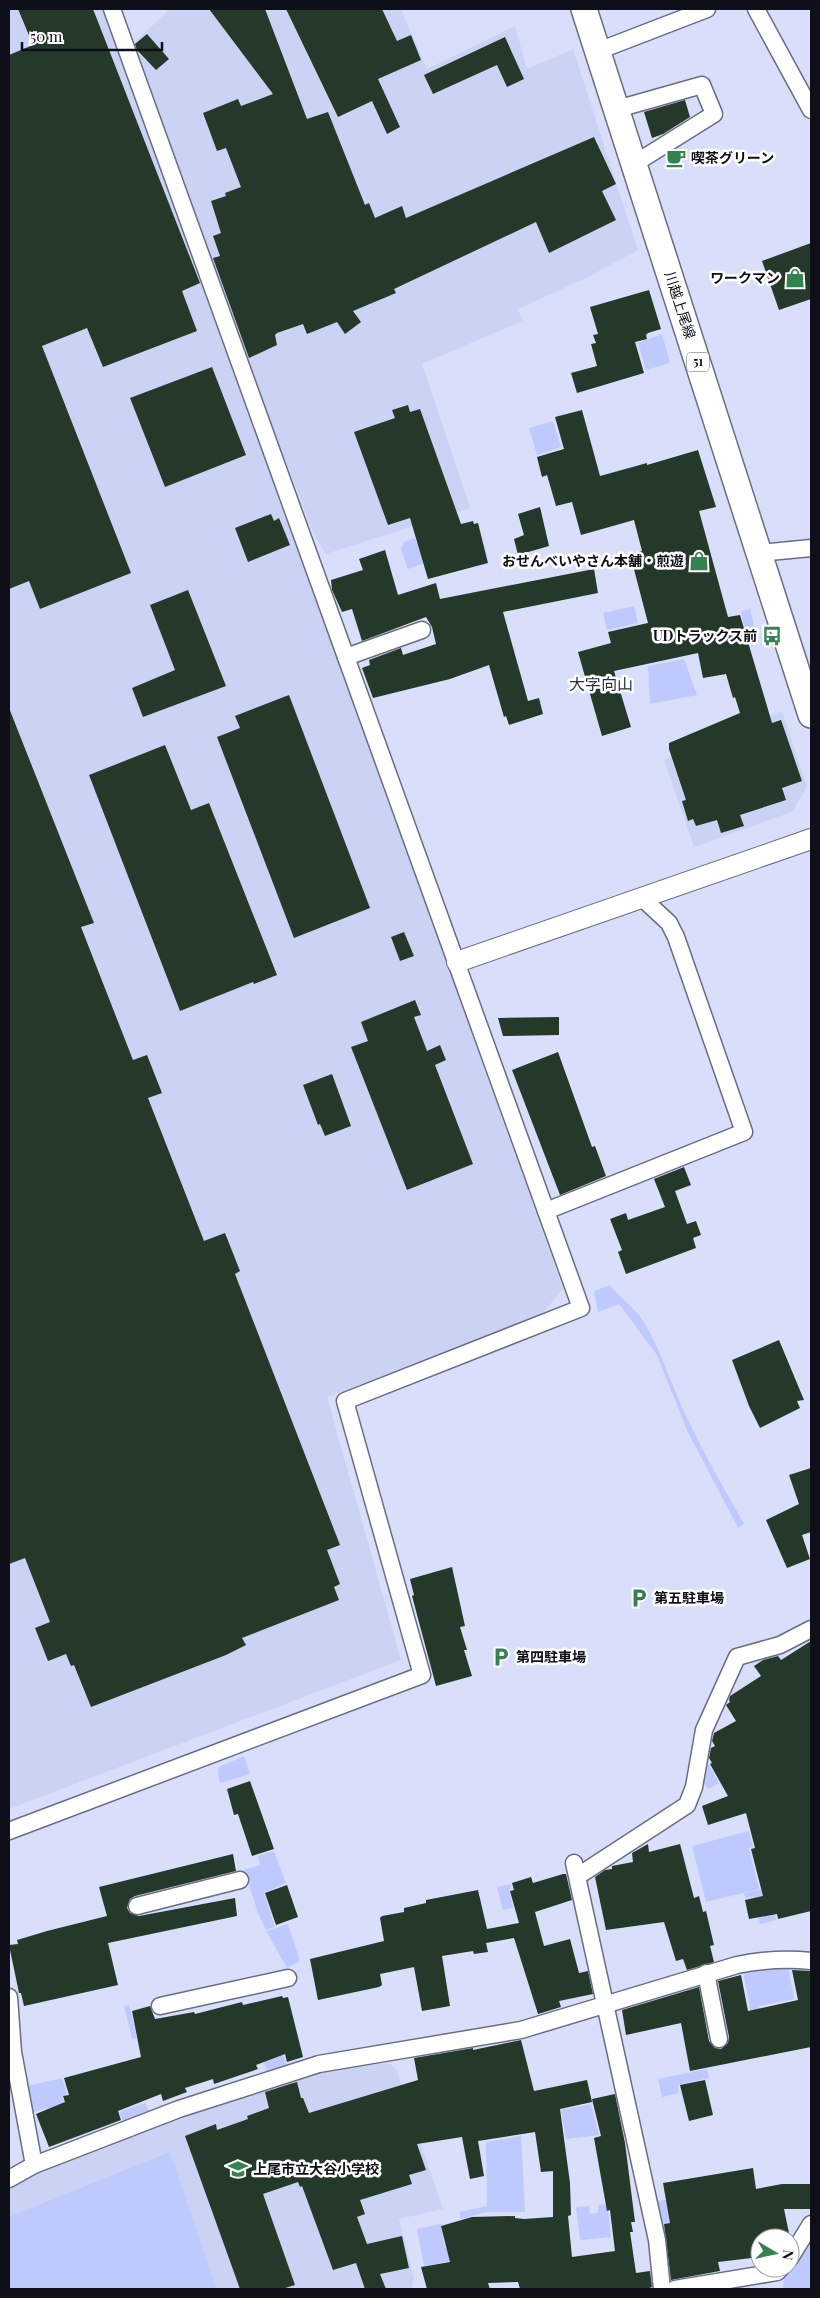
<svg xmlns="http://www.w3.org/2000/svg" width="820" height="2298" font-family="'Playfair Display','Noto Sans JP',serif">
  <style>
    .built { fill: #cbd3f4 }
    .green { fill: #bec9fe }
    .building { fill: #24392a }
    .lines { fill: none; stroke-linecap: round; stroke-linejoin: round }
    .minor-casing { stroke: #686d85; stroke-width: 19 }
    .tertiary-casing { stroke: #686d85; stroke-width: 22 }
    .primary-casing { stroke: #686d85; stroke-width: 28 }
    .minor { stroke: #fff; stroke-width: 16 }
    .tertiary { stroke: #fff; stroke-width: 20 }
    .primary { stroke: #fff; stroke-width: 25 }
    .labels { text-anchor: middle; stroke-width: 5; stroke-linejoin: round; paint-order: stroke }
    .shield { fill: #fff; stroke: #56575d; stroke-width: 1 }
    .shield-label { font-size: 12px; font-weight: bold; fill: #0e0f18 }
    .poi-label { font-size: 14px; font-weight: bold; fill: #0e0f18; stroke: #fff; text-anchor: start }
    .street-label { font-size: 14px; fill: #0e0f18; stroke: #fff }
    .quarter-label { font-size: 16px; fill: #2b2f44; stroke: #fff }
  </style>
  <rect width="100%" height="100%" fill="#d9dffa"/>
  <g class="built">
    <polygon points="9,9 106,9 563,1289 541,1315 327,1397 401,1660 9,1809"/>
    <polygon points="170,9 401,9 427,69 515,26 527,69 573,49 638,250 588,277 518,309 522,321 422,364 470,508 326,554 314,535 262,399 134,43"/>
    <polygon points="782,711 807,787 792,812 694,847 664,760"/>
    <polygon points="389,2063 396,2069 443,2209 399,2219 414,2278 412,2289 9,2289 9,2188 64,2161 193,2113 324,2071"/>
  </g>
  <g class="green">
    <polygon points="662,334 670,363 646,370 638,343"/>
    <polygon points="553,421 561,447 537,455 529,428"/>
    <polygon points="415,538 424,563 408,569 401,549 404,542"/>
    <polygon points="634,606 638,623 607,630 603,613"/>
    <polygon points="750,609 755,630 743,633 741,627 744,626 741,611"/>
    <polygon points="684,659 697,695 650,704 648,666"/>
    <path d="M610,1285C618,1296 630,1304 639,1315C656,1339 664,1365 675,1391C694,1437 720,1481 744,1524L738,1528L687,1430L657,1355L619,1304L598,1312L594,1291Z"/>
    <polygon points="244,1756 250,1774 220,1783 218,1772 219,1767"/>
    <polygon points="709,1765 719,1783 708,1789 700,1778 701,1769"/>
    <polygon points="749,1831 753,1847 749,1848 759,1889 706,1902 692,1846"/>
    <polygon points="274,1851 286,1883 264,1893 275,1927 266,1930 258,1913 244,1870 260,1865 258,1856"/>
    <polygon points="510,1884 511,1888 509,1889 513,1908 503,1910 497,1887"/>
    <polygon points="768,1888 776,1920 760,1924 754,1897 745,1898 744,1893"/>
    <polygon points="288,1924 300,1961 287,1968 266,1931"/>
    <polygon points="788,1966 794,1999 759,2006 762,2023 753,2025 743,1971"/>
    <polygon points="129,2005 137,2038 132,2039 124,2006"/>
    <polygon points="283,2054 287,2065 267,2072 263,2060"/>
    <polygon points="707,2069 709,2078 678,2085 679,2093 662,2097 658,2079"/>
    <polygon points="62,2078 67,2094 62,2096 66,2111 51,2117 46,2108 31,2113 27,2086"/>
    <polygon points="145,2103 149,2112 123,2121 119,2112"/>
    <polygon points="591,2104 599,2135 566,2139 561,2110"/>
    <polygon points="521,2136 525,2212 486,2212 461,2219 459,2212 487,2206 486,2142"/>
    <polygon points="170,2152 216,2289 9,2289 9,2217"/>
    <polygon points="678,2198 682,2220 660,2224 657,2201"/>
    <polygon points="607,2204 611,2237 580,2240 576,2207 589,2206 590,2214 598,2213 598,2205"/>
    <polygon points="441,2224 445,2248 449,2247 451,2261 424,2266 417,2229"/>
    <polygon points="811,2238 811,2289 783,2289 784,2273 790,2268"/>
  </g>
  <g class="building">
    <polygon points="18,9 93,9 200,283 182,291 197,331 103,367 87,328 42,346 131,573 40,609 29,581 9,589 9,55 33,45"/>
    <polygon points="209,9 265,9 307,119 328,112 365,205 369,203 375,218 402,206 406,218 594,137 616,184 602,191 616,220 549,253 536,222 394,289 396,293 353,311 361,322 345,334 337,322 307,334 303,324 277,333 275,335 277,345 249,358 213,258 220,256 213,236 221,233 211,201 226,196 225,193 241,187 226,148 217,151 203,113 238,99 241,106 273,94"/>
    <polygon points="286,9 382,9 397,41 411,35 421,60 378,79 400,127 387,134 372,101 338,117"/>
    <polygon points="147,34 169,59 156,70 137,50 135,44"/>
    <polygon points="505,37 524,79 507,87 497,65 433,94 424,75"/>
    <polygon points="685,100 690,117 663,134 652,138 644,112"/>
    <polygon points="811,243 811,299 779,310 762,261"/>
    <polygon points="649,290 661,329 648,333 646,335 647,339 635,342 644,373 577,393 571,373 597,366 591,344 596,343 593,335 598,334 590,307"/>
    <polygon points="212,367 246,455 165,487 130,398"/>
    <polygon points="408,405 410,412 420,409 461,524 473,521 474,524 478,523 488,563 428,579 410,518 388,525 354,432 395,418 392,410"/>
    <polygon points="582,410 600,476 647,463 647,465 698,450 716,507 699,511 728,617 740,615 772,723 781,720 802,781 782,788 786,800 740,815 744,826 721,833 717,820 696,826 693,819 688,821 682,801 686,800 669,749 669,743 740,713 735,697 733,698 726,674 703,678 698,653 614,671 631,727 602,736 578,652 611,643 608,632 648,623 630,554 642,551 634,520 581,535 572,502 556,506 547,475 542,477 537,457 564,449 555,417"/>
    <polygon points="540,507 549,546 518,555 514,539 524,535 518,514"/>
    <polygon points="271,514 274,521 279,518 290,545 248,562 235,528"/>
    <polygon points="385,550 398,595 436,583 440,599 594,569 598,593 503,612 528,701 539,698 543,714 509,725 506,716 504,717 489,665 450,679 373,698 362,668 370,665 369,660 401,648 403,655 436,644 432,627 426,617 362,641 352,609 342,612 332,590 331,580 363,570 359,559"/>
    <polygon points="188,590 226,686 143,717 132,688 175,670 150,605"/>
    <polygon points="289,695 370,908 294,938 217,737 240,728 235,716"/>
    <polygon points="9,708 94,923 81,927 133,1060 147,1055 162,1093 148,1098 204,1241 225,1233 240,1271 235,1274 340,1545 327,1550 340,1584 334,1587 339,1600 242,1638 246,1645 226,1655 91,1707 74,1665 71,1666 66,1654 48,1661 35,1628 50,1622 25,1558 9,1564"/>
    <polygon points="165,745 191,810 209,803 277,975 254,984 253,982 180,1011 89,775"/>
    <polygon points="404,932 414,956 400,961 391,937"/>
    <polygon points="415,1000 421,1015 414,1017 427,1051 440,1045 446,1060 435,1065 473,1164 407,1190 351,1047 368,1041 361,1022"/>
    <polygon points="559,1017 559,1035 503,1036 498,1018"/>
    <polygon points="558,1052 592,1147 595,1146 606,1176 560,1195 512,1070"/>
    <polygon points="332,1074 351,1126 325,1136 320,1124 318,1125 303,1085"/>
    <polygon points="684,1167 691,1185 675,1191 687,1224 696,1221 701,1235 693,1238 696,1248 626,1274 618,1252 622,1250 610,1219 626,1213 628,1220 665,1207 654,1179"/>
    <polygon points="779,1340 804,1400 797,1401 800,1408 760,1428 749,1406 732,1360"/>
    <polygon points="811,1468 811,1532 802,1535 810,1559 787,1568 766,1520 799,1504 789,1475"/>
    <polygon points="452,1567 465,1626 460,1627 467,1650 464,1650 472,1676 436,1686 412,1596 414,1595 410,1579"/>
    <polygon points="811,1641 811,1911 778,1919 777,1914 749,1919 745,1900 763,1896 751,1849 755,1848 746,1813 708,1825 702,1806 728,1796 710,1764 712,1763 709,1758 711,1748 715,1746 712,1741 714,1733 736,1721 726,1705 730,1702 729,1700 730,1696 761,1676 754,1666 763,1660 778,1656 781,1660"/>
    <polygon points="250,1781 274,1849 252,1856 238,1814 234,1815 227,1789"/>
    <polygon points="648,1844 649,1852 680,1844 694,1898 699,1896 703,1912 706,1911 714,1945 710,1946 714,1962 687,1970 683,1959 676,1961 664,1922 606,1930 595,1877 605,1870 612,1869 612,1866 633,1862 632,1853"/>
    <polygon points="233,1854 236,1871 135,1896 130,1899 127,1908 130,1913 139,1916 235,1898 237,1916 108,1943 118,1985 24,2006 21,1993 19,1993 9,1945 18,1944 17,1940 47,1931 107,1916 99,1887"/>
    <polygon points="563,1874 566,1874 572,1900 535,1912 544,1946 570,1939 579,1973 588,1971 593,1994 559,2001 561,2007 538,2014 514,1938 486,1943 488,1952 474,1954 473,1951 442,1956 450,2006 422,2011 414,1967 380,1974 382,1985 379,1987 318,2000 310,1959 384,1941 380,1918 382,1916 404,1912 404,1908 426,1903 426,1900 478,1890 487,1929 519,1923 510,1891 514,1890 512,1883 531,1877 533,1883"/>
    <polygon points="287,1885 298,1917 276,1925 265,1893"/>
    <polygon points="792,1970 811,1971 811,2047 690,2071 681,2023 626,2035 622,2010 699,1987 709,2041 715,2048 721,2049 728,2043 729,2037 718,1981 741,1975 748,2011 798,2000"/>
    <polygon points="282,1996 283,1998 288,1997 303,2057 287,2062 285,2054 256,2065 258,2069 214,2084 213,2079 185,2088 187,2092 163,2101 161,2094 118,2111 121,2120 49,2147 36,2114 65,2102 63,2096 69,2095 64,2078 141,2057 132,2011 150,2006 155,2019 194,2012 195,2014 242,2002 243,2005"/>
    <polygon points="521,2040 534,2091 587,2080 592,2102 560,2109 570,2183 571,2215 568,2216 572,2257 615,2251 610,2210 607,2211 594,2138 601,2136 592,2099 615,2094 625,2143 635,2222 631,2222 633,2232 630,2232 636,2273 650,2271 652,2287 647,2289 520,2289 518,2282 488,2283 490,2289 427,2289 421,2267 450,2262 441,2226 472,2217 515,2216 515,2218 524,2219 553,2217 553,2171 541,2172 535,2132 478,2141 484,2176 470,2179 462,2137 417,2144 426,2170 409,2175 412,2184 360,2200 365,2214 357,2217 367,2244 402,2236 409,2268 380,2274 386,2289 365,2289 356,2263 333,2270 302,2186 300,2187 298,2182 263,2194 295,2285 282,2289 240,2289 185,2136 216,2124 217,2130 248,2119 247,2116 269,2108 265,2092 290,2084 297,2082 301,2098 303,2098 309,2113 418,2080 414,2058 473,2048 473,2050"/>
    <polygon points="705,2080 713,2115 689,2121 680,2085"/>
    <polygon points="753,2168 756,2189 782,2184 811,2184 811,2209 784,2209 790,2238 760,2238 760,2257 718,2262 720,2271 671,2280 664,2224 670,2223 663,2183"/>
  </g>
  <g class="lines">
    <defs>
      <g id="minor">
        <polyline points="756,9 811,110"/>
        <polyline points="598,51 707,9"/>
        <polyline points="617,109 702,85 714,114 634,164"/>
        <polyline points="759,553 811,548"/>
        <polyline points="346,657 422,630"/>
        <polyline points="546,1211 744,1132 676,937 669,923 641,897"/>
        <polyline points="9,1831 422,1675 345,1401 581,1308 112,9"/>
        <polyline points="574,1863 657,2240 662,2289"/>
        <polyline points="578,1876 687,1805 694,1787 704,1730 737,1657 780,1645 811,1629"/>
        <polyline points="137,1906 240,1880"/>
        <polyline points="706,1973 719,2039"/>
        <polyline points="9,1997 13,2052 34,2165"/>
        <polyline points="160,2006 288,1978"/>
        <path d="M9,2179L34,2165L179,2109L319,2064L521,2030L737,1965C762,1960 785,1958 811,1961"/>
        <polyline points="790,2258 811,2224"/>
        <polyline points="675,2289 777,2272 781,2268"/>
      </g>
      <polyline id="tertiary" points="457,962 811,839"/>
      <polyline id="primary" points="584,9 811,715"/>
    </defs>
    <use href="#minor" class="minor-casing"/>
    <use href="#tertiary" class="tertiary-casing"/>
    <use href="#primary" class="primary-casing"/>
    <use href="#minor" class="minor"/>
    <use href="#tertiary" class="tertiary"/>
    <use href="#primary" class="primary"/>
  </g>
  <defs>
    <symbol id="cafe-bare" viewBox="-9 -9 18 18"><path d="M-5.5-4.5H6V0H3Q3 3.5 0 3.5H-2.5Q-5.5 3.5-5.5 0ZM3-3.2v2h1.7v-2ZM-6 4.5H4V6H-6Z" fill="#358251" stroke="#fff" stroke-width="2.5" paint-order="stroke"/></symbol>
    <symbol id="shop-bare" viewBox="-9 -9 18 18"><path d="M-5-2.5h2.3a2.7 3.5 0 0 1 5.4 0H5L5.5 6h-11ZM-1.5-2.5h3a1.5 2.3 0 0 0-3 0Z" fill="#358251" stroke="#fff" stroke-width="2.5" paint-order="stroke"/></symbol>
    <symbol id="bus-bare" viewBox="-9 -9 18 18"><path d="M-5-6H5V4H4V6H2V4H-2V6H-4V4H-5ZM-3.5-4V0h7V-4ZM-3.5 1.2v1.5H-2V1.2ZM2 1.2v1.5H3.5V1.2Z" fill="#358251" stroke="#fff" stroke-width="2.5" paint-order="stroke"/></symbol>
    <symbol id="parking-bare" viewBox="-9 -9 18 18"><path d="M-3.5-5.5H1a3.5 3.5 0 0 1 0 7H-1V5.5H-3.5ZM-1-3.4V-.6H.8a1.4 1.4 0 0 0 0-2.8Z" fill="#358251" stroke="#fff" stroke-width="2.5" paint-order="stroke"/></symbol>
    <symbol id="school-bare" viewBox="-9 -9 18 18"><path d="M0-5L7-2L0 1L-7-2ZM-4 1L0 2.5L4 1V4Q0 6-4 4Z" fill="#358251" stroke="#fff" stroke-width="2.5" paint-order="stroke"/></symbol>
  </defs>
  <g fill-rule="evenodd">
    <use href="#cafe-bare" x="662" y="144" width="28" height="28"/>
    <use href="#shop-bare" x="781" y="264" width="28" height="28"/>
    <use href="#shop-bare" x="685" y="547" width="28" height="28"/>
    <use href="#bus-bare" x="758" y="622" width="28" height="28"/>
    <use href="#parking-bare" x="625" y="1584" width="28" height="28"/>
    <use href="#parking-bare" x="487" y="1643" width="28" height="28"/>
    <use href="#school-bare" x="224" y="2155" width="28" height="28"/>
  </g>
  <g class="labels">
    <rect class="shield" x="687" y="352.5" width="22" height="19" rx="4"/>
    <g class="shield-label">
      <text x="698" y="366">51</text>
    </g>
    <g class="poi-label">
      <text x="691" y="163">喫茶グリーン</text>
      <text x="780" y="283" text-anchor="end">ワークマン</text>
      <text x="684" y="566" text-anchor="end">おせんべいやさん本舗・煎遊</text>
      <text x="757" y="641" text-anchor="end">UDトラックス前</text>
      <text x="654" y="1603">第五駐車場</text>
      <text x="516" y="1662">第四駐車場</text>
      <text x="253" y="2174">上尾市立大谷小学校</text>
    </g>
    <g class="street-label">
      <text transform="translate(680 305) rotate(72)" y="5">川越上尾線</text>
    </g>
    <g class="quarter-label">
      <text x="601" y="690">大字向山</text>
    </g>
  </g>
  <rect width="820" height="2298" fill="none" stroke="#0e0f18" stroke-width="20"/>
  <g transform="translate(775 2253) rotate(99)"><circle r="24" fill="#ffffff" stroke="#9f9fa3"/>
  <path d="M0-4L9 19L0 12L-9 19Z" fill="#358251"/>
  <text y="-8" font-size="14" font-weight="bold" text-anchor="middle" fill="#0e0f18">N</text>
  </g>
  <path d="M22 42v8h140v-8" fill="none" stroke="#0e0f18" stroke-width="2.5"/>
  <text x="30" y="42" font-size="15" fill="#0e0f18" stroke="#ffffff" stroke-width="4" paint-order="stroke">50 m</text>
</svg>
